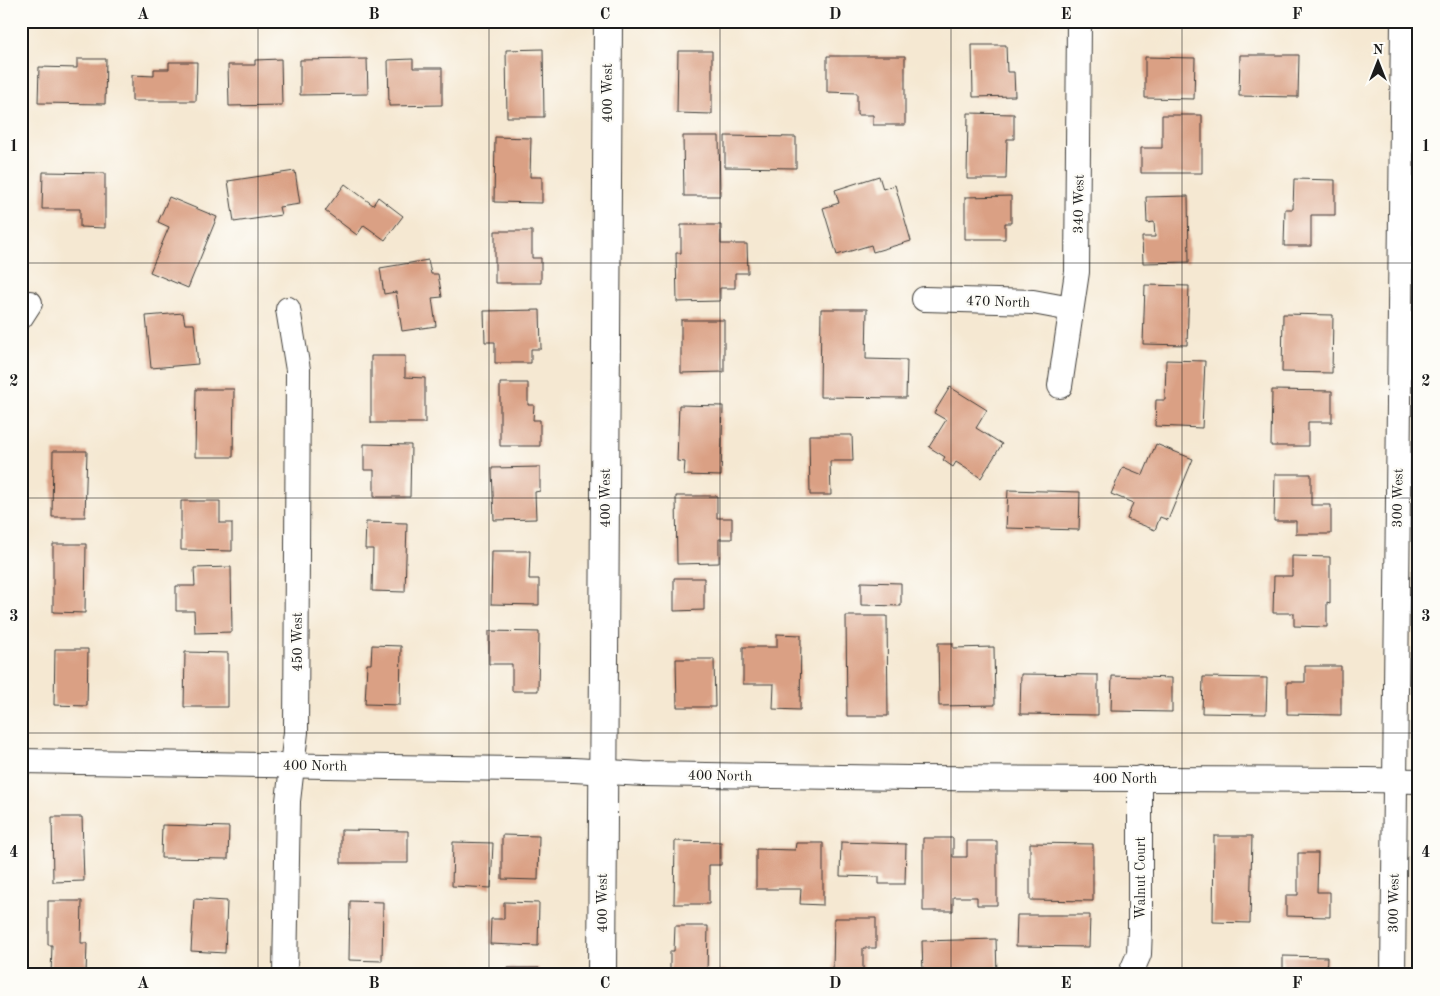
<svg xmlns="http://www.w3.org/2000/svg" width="1440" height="996" font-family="'Old Standard TT',serif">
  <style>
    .building { fill: #daa084 }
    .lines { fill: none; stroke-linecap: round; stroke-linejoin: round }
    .minor-casing { stroke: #3d3b37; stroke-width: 26 }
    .tertiary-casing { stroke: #3d3b37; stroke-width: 30 }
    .minor { stroke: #fff; stroke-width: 24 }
    .tertiary { stroke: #fff; stroke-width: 28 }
    .grid { fill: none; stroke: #1c1c1c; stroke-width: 1; stroke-opacity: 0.55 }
    .labels { text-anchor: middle; stroke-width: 4.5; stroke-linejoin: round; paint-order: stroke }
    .street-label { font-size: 14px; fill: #1c1c1c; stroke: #fdfcf7 }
    .neatline { fill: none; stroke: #1c1c1c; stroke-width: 2 }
    .grid-label { font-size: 16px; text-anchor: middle; font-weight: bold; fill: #1c1c1c }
  </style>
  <rect width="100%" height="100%" fill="#fdfcf7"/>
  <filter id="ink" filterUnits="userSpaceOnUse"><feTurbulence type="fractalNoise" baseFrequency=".02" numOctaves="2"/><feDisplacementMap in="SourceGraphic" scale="10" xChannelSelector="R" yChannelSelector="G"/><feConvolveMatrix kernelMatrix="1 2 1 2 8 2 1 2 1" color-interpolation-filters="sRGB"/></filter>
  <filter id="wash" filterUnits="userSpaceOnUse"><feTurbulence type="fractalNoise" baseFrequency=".0096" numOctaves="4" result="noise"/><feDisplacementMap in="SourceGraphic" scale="20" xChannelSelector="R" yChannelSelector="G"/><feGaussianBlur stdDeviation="1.12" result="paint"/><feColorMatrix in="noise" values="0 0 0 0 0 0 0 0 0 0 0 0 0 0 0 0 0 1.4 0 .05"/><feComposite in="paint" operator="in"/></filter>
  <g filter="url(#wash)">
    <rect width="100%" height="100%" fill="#f5e8d2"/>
    <g id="blocks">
      <g class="building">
        <polygon points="972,45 1006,45 1007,72 1014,72 1015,96 973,97"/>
        <polygon points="543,49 544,117 507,117 506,50"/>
        <polygon points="678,51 712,51 712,114 677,113"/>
        <polygon points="1240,55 1299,55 1298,97 1239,96"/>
        <polygon points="827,56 905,56 905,125 873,125 873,115 857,115 857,93 827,92"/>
        <polygon points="1145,57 1195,58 1194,99 1145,98"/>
        <polygon points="77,59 106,59 105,104 38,103 39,67 77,68"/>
        <polygon points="281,59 282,105 229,106 228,65 255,65 255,60"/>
        <polygon points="367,59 368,94 300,95 300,60"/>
        <polygon points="413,59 413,68 442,68 442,105 389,106 388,60"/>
        <polygon points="169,62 197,62 196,101 132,101 132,75 154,76 154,69 169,69"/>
        <polygon points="21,63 25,63 26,99 21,99"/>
        <polygon points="968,113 1014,114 1014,139 1007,139 1006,179 967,179"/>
        <polygon points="1162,115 1202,115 1202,173 1141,173 1141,148 1162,148"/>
        <polygon points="683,136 719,136 720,196 684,196"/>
        <polygon points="725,136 796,137 796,168 725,167"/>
        <polygon points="495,137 531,138 530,177 542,177 542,203 494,202"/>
        <polygon points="295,171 300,204 279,207 281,215 234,222 228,181"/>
        <polygon points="43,172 105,173 105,228 80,227 80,209 42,209"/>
        <polygon points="879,176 883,189 895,185 911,241 873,252 871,245 837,255 823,208 839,203 835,190"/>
        <polygon points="1294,179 1335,180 1335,215 1311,215 1311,246 1284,246 1285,209 1293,209"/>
        <polygon points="345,184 373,205 378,197 403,216 385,240 364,225 357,235 325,211"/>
        <polygon points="1011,196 1011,223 1005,223 1005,239 965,239 965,197"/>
        <polygon points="1188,196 1189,262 1143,263 1142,237 1155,237 1154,222 1147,223 1146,197"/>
        <polygon points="169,197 217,217 188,288 150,272 169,227 158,222"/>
        <polygon points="681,225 721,225 721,244 747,244 748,273 735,273 735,288 720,288 720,301 677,302 676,253 681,253"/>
        <polygon points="495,231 532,231 532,258 541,258 541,283 495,283"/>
        <polygon points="428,260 431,274 438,274 442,297 432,298 436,326 402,331 396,292 384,294 380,268"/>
        <polygon points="1145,285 1189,286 1187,345 1143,344"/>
        <polygon points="821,309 867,309 866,359 907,360 906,398 820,397"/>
        <polygon points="540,310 541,349 531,349 531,363 495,363 495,342 485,342 484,311"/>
        <polygon points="183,313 185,324 194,324 198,364 151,368 146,316"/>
        <polygon points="1283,314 1333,315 1332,373 1282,372"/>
        <polygon points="681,320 724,320 724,372 681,373"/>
        <polygon points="371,356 405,356 405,377 425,378 425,423 371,423"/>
        <polygon points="1166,360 1205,361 1202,428 1155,426 1156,400 1165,400"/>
        <polygon points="500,383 528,383 528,405 534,405 533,420 540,420 540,446 500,446"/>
        <polygon points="950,387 987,410 976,428 1002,444 981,478 956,462 953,467 943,460 945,457 929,447 946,420 934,413"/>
        <polygon points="196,389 234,389 233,457 195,457"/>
        <polygon points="1272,390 1332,391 1332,422 1308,422 1308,446 1271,446"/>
        <polygon points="679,405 723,406 721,476 684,475 685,462 677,461"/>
        <polygon points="809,435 852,435 853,461 830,461 831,495 810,495"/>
        <polygon points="364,444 411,445 410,497 374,497 374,470 364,470"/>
        <polygon points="1156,444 1193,459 1168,520 1160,517 1155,530 1127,519 1133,503 1111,494 1123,467 1143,475"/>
        <polygon points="53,451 87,451 85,517 52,517"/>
        <polygon points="540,467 540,491 535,492 536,519 494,520 492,468"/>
        <polygon points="1275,474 1311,474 1311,505 1331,505 1331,534 1296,534 1296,521 1274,521"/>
        <polygon points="1008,490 1080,492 1079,530 1006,528"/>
        <polygon points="676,496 717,496 717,518 732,518 732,539 719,539 719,563 677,564"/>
        <polygon points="181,501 220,501 220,523 232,523 232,551 181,550"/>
        <polygon points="366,522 407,523 405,592 372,591 373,549 365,549"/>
        <polygon points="53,544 86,544 85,613 53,612"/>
        <polygon points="492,551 530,551 529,579 539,579 539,605 491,604"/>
        <polygon points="1292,556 1330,557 1330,603 1327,602 1327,627 1294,626 1294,613 1273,613 1274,576 1292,576"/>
        <polygon points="231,567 232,632 195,633 194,611 176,611 176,586 195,586 194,568"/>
        <polygon points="674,578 704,578 704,610 674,611"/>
        <polygon points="861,582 901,583 901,606 861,605"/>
        <polygon points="846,616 887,616 888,716 847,716"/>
        <polygon points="489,631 539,632 538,691 512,691 512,664 489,664"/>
        <polygon points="777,634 801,635 800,710 773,709 774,684 743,684 743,647 777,647"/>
        <polygon points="938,643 953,643 953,648 994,647 995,705 939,706"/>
        <polygon points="372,645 401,646 400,705 365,704 367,664 371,664"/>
        <polygon points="55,649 88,649 87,706 54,705"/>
        <polygon points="185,652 228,653 228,707 184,707"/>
        <polygon points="676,659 714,659 715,707 677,707"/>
        <polygon points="1305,666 1341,666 1341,715 1287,714 1287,682 1305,682"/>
        <polygon points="1021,674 1098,675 1098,715 1020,714"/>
        <polygon points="1112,676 1172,678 1172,712 1111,711"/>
        <polygon points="1203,677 1267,678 1266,714 1202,713"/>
        <polygon points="52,817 82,817 84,881 53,882"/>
        <polygon points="162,825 229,827 228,859 161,858"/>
        <polygon points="341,830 408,831 408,863 341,863"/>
        <polygon points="502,835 539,836 538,880 502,879"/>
        <polygon points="1214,836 1252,836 1250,923 1213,922"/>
        <polygon points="923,838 953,838 953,857 967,857 967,841 997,841 997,905 977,905 977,897 953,897 953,911 923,911"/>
        <polygon points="675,841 721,842 721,865 709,865 709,904 674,904"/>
        <polygon points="453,842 493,843 491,888 452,886"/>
        <polygon points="841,842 906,844 905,884 879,884 879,877 840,876"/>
        <polygon points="796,843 823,843 823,905 800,904 801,889 756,889 756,849 795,850"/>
        <polygon points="1030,843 1093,844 1093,901 1030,900"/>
        <polygon points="1298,853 1318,853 1317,892 1330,892 1330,917 1286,916 1286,895 1298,895"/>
        <polygon points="194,899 227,901 225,953 191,951"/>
        <polygon points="48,901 82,901 81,943 87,943 86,975 51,975 52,945 48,945"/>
        <polygon points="350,901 383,902 382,961 349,960"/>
        <polygon points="504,902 539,903 538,946 490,944 491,919 504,919"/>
        <polygon points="1017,915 1090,915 1089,947 1016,946"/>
        <polygon points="834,918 876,918 876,948 863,948 863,971 833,971"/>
        <polygon points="675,926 708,926 707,975 670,975 670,951 674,951"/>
        <polygon points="996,939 997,975 923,975 922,941"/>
        <polygon points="1283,956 1327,957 1326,975 1270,975 1270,972 1283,972"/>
        <polygon points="507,968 539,968 538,975 507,975"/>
        <rect x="719" y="970" width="28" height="5"/>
      </g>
    </g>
  </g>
  <g filter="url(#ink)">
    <use href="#blocks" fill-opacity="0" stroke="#3d3b37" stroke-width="1"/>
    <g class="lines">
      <defs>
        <g id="minor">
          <polyline points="924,299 1033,302 1071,309"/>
          <polyline points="21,317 30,303"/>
          <polyline points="1060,386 1077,272 1079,21"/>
          <polyline points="21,761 574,770 643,774 910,778 1367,780 1419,781"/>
          <polyline points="285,975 288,801 296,732 298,370 288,309"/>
          <polyline points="1130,975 1139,954 1140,928 1140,778"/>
          <polyline points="1393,975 1403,21"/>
        </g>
        <polyline id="tertiary" points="602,975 608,21"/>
      </defs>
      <use href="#minor" class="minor-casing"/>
      <use href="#tertiary" class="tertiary-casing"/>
      <use href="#minor" class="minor"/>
      <use href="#tertiary" class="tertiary"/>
    </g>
  </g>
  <path class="grid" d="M258,21V975M489,21V975M720,21V975M951,21V975M1182,21V975M21,263H1419M21,498H1419M21,733H1419"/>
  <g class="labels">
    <g class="street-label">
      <text transform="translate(607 93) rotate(-90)" y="5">400 West</text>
      <text transform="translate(1078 204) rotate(-89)" y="5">340 West</text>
      <text transform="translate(998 301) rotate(2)" y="5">470 North</text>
      <text transform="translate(605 498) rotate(-90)" y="5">400 West</text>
      <text transform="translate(1397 498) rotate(-89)" y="5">300 West</text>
      <text transform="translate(297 642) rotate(-90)" y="5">450 West</text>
      <text transform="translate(315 765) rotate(1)" y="5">400 North</text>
      <text transform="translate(720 775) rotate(1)" y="5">400 North</text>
      <text x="1125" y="783">400 North</text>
      <text transform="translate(1140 878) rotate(-90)" y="5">Walnut Court</text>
      <text transform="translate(602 903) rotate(-90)" y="5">400 West</text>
      <text transform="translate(1393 903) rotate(-89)" y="5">300 West</text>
    </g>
  </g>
  <rect width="1440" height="996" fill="none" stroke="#fdfcf7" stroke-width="55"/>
  <g transform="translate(1378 62)" stroke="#fdfcf7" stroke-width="4" paint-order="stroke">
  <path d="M0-4L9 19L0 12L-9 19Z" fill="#1c1c1c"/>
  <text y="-8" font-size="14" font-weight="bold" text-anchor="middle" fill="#1c1c1c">N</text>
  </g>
  <rect x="28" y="28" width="1384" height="940" class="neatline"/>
  <g class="grid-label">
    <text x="143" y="19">A</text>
    <text x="374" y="19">B</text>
    <text x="605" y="19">C</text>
    <text x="835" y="19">D</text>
    <text x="1066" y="19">E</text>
    <text x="1297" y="19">F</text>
    <text x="14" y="151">1</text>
    <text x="1426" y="151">1</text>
    <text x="14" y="386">2</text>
    <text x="1426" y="386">2</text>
    <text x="14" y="621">3</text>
    <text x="1426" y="621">3</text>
    <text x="14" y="857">4</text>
    <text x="1426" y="857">4</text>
    <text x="143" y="988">A</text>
    <text x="374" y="988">B</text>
    <text x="605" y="988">C</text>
    <text x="835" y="988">D</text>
    <text x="1066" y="988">E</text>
    <text x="1297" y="988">F</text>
  </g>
</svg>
